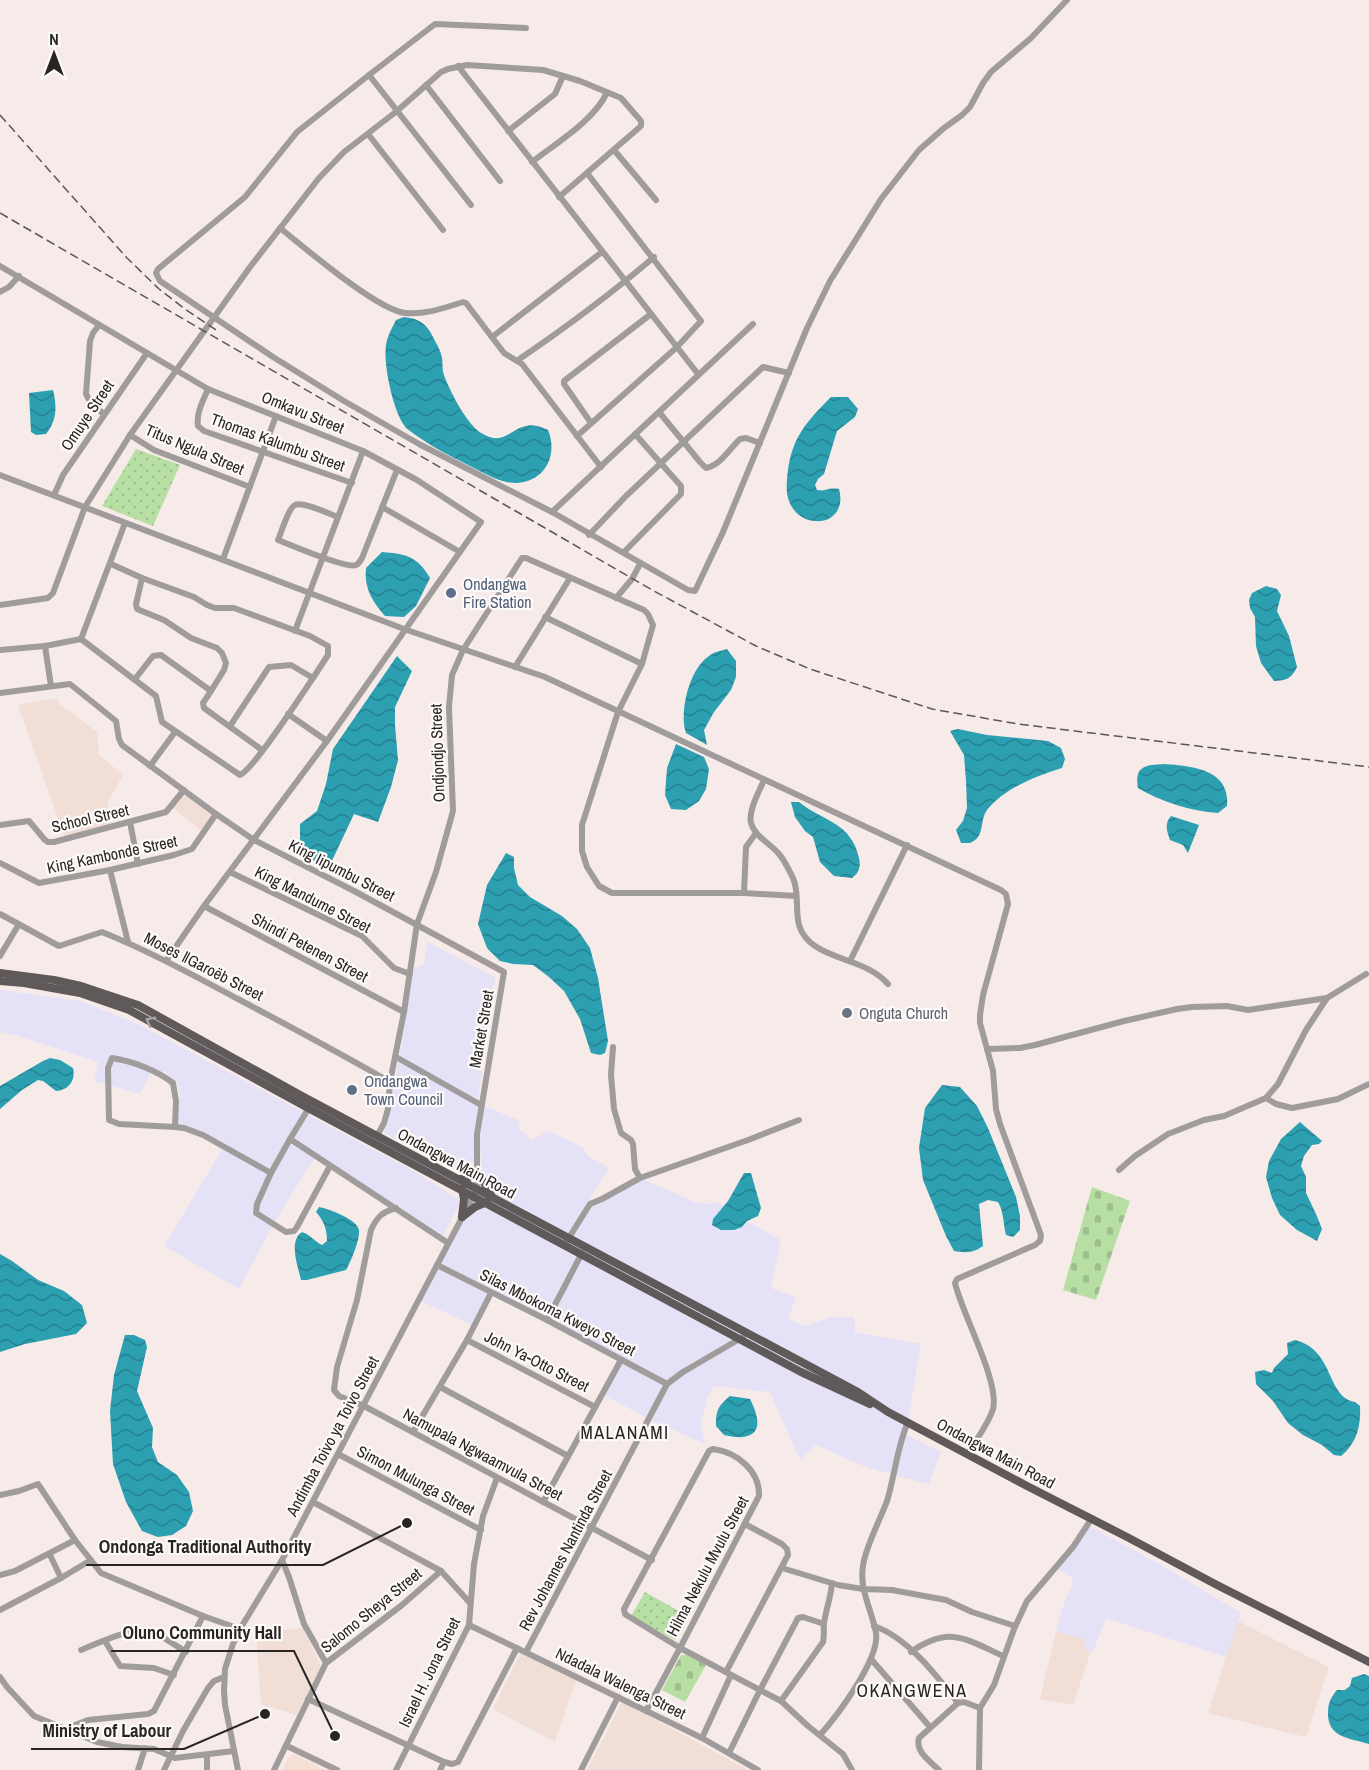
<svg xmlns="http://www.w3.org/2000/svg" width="1369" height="1770" font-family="'Archivo Narrow',sans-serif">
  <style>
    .commercial { fill: #e5e1f7 }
    .built { fill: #f0ded7 }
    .medical { fill: #f6dfd4 }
    .green { fill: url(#green-dots) }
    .cemetery { fill: url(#cemetery-stones) }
    .water { fill: url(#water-waves) }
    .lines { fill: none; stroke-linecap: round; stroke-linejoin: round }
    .minor { stroke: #a09c9c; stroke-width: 6 }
    .major { stroke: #60595a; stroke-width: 8 }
    .rail { stroke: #5c5755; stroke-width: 1.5; stroke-dasharray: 9 4.5; stroke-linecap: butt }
    .oneway { stroke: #a7a1a2 }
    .service-dot { fill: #5c6f8a; stroke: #fefaf9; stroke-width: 2 }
    .worship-dot { fill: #6b7280; stroke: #fefaf9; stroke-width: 2 }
    .labels { text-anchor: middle; stroke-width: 4.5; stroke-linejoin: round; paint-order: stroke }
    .street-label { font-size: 16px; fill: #282523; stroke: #fefaf9 }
    .service-label { font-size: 16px; fill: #4e5e75; stroke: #fefaf9; text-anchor: start }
    .worship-label { font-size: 16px; fill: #5b616d; stroke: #fefaf9; text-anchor: start }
    .neighbourhood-label { font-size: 18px; letter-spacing: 1.5px; fill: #282523; stroke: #fefaf9 }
    .leader { fill: none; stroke: #282523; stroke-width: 2 }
    .callout-dot { fill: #282523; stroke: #fefaf9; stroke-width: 2 }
    .callout-label { font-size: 18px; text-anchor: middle; font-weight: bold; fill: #282523; stroke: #fefaf9; stroke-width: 4.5; stroke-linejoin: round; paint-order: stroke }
  </style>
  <defs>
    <pattern id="green-dots" width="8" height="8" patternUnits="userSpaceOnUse" patternTransform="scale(1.5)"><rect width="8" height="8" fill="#b7dfa4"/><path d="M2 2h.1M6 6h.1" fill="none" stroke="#9dbf8d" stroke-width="1.8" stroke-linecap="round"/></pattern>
    <pattern id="cemetery-stones" width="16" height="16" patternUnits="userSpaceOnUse" patternTransform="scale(1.5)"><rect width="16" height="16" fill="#b7dfa4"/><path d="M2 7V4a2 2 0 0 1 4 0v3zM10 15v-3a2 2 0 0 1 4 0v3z" fill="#9dbf8d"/></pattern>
    <pattern id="water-waves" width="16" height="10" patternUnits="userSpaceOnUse" patternTransform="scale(1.5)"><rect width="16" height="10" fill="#2c9fb1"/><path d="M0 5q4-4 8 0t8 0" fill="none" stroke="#268190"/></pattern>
  </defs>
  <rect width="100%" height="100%" fill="#f6ebe8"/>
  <g class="commercial">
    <polygon points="427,942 495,977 478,1100 475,1151 471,1169 464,1174 384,1133 400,1055 414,968 424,965"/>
    <polygon points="0,990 81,1001 140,1025 417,1173 458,1199 459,1204 443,1236 317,1154 275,1221 239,1289 164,1246 224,1146 177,1125 180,1094 177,1082 166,1073 153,1068 140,1094 94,1081 98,1062 15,1035 0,1032"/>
    <polygon points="484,1106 520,1121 518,1128 532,1140 549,1131 582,1147 588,1156 609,1168 590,1198 593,1202 640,1178 695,1202 707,1204 718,1202 724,1206 718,1211 742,1227 747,1221 781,1240 771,1288 796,1297 788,1319 805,1326 831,1317 854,1317 855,1332 921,1344 908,1422 903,1433 941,1452 929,1484 879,1471 856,1463 817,1445 813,1447 800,1460 770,1392 714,1386 709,1394 704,1410 701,1425 705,1444 649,1419 602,1394 621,1360 491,1293 474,1326 419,1300 477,1189 482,1170 479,1134"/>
    <polygon points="1087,1525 1163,1566 1241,1613 1226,1657 1106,1618 1093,1652 1083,1649 1085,1639 1056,1632 1061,1611 1073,1583 1071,1577 1056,1567"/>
  </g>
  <g class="built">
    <polygon points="58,698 59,704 97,732 99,755 123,775 107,803 112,827 65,838 18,705"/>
    <polygon points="186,796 212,815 201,830 173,808 181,797"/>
    <polygon points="1238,1621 1329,1667 1306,1737 1208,1713"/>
    <polygon points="303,1628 321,1666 297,1715 261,1704 256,1633"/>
    <polygon points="1056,1632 1086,1639 1083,1649 1091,1651 1073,1705 1040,1699"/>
    <polygon points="520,1654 576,1680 555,1742 493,1709"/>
    <polygon points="622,1702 748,1770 587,1770"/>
  </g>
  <polygon class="medical" points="294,1754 325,1770 282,1770 289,1757"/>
  <g class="green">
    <polygon points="136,449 180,465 153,526 102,506"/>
    <polygon points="645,1592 686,1615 675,1640 631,1616"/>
  </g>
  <g class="cemetery">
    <polygon points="1092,1187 1130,1201 1096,1300 1063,1290"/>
    <polygon points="681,1655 688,1655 706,1665 685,1702 662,1690"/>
  </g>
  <g class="water">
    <path d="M404,317C421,319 428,325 435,341C438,346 441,352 442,358C443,362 442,367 443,372C448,388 467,426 483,434C504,446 510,429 526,426C534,424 541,427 548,430C558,454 546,481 517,483C500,484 481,471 466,464C448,455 431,446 414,434C411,431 406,429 404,425C393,410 383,364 386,345C387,337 392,328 396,320Z"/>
    <path d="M53,390C57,407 57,420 46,434L36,435L31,432L29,393Z"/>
    <path d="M831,397H848L858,409L855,417L837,431L824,474L818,479L815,485L817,490C826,492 827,487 839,489C848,522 811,531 794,510C787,501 786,491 787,480C790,440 804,424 831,397Z"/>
    <path d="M382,552C406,554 417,556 430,578L416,606L404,617L385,616C372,601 364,588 366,568Z"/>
    <path d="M1266,586L1277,589L1281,595L1277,611L1289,636L1297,667C1292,678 1286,681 1274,681L1261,663L1256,646L1255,617L1250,608L1249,600L1252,593Z"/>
    <path d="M727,649L736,661V677L731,690L714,712L704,730L707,745L686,733C679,712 689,669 709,656C713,652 721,651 727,649Z"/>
    <polygon points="397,656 412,671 395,707 395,725 398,760 391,787 378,822 354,814 329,867 316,863 300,846 300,824 317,811 326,784 333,749"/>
    <path d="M958,729L987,735L1048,741L1061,748L1065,759L1062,768C1036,776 1005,788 987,810C981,818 983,830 978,837C976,840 973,841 970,843H961L956,830L963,821L967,808L966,781L964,755L950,731Z"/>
    <polygon points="676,744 704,757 709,769 706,789 699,801 686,810 671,809 665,795 667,768"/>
    <path d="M1164,764C1192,766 1230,769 1227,806L1218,813C1191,811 1161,802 1138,788C1134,766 1145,765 1164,764Z"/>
    <path d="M791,802H799C824,822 851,822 859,858C861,867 859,873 852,878L834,876L820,862L813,837L805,831L795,817Z"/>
    <path d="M1171,816L1199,825L1188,853L1183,845L1170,840C1167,831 1164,824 1171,816Z"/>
    <polygon points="506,853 514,857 514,868 518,885 530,897 562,916 577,929 590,948 598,978 608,1041 605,1053 600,1055 591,1053 580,1019 564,991 549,977 533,965 513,964 500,961 487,948 478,924 487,885"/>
    <path d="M50,1058L60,1060L73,1068C76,1080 69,1090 56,1091L43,1081L38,1080L22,1090L0,1109V1086L43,1061Z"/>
    <path d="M942,1085L960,1087L977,1106L988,1128L1016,1197L1020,1216V1230L1013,1237L1006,1235C1003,1223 1004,1212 998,1202L988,1200L979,1204L983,1246C973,1253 966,1253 954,1251L946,1236L923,1180L919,1148L925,1108Z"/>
    <polygon points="1300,1122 1322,1141 1319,1144 1312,1145 1304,1156 1301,1166 1306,1177 1306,1193 1316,1214 1322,1229 1317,1241 1297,1230 1280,1215 1272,1198 1266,1177 1269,1161 1281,1139"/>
    <polygon points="744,1173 751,1173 761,1208 758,1216 747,1221 742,1227 734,1230 721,1230 712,1225 713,1219 728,1201"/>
    <path d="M319,1207C329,1209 357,1219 359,1230C360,1240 351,1261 346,1270L307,1280H301C298,1266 288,1241 302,1232C311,1235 314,1241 322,1245L327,1241C327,1229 324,1221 316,1212Z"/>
    <polygon points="0,1254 12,1261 38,1280 64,1291 82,1305 87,1323 76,1334 25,1344 0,1352"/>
    <polygon points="125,1335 134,1335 145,1340 147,1347 137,1391 153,1428 152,1447 158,1462 177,1475 189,1492 193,1511 186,1526 172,1535 158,1537 142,1531 126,1502 113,1464 110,1411 114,1375"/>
    <path d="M1295,1340C1335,1350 1326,1397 1355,1402L1360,1406C1361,1426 1357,1443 1341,1456L1334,1455L1322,1445L1303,1435L1288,1423L1273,1401L1256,1384L1255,1372L1264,1370L1272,1373L1274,1368L1288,1354L1287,1343Z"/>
    <path d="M730,1396L750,1399C756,1411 766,1434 743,1437C737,1438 730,1436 724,1435L716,1426C716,1410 718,1406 730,1396Z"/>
    <path d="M1364,1674L1369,1676V1744C1350,1738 1327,1738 1328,1712C1328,1703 1331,1697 1337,1690H1345L1350,1686L1352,1678Z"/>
  </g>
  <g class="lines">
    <g class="minor">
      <polyline points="458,66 698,374"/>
      <polyline points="369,75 435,24 526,28"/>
      <polyline points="426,85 500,181"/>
      <polyline points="508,131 555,94 563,76"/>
      <polyline points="368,134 443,230"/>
      <polyline points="614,150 656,200"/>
      <path d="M532,162C555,144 596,119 607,92"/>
      <polyline points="471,205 369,75 297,132 245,197 158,269 156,273 160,281 273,357 344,401 419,444 552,512 688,590 695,591 723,532 807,328 830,281 881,199 919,150 944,128 962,115 970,107 983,83 991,72 1031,38 1067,0"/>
      <path d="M280,228C305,248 377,310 405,313C425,315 444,308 463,302L466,303L504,353L522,364L601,467"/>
      <polyline points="0,266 208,389 363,451 417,480 481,522 327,741 204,906 166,961"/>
      <polyline points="0,292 9,287 19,276"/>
      <polyline points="99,325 93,333 90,341 86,394 92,405 104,414"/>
      <polyline points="492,337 602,252"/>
      <path d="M518,360C565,328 611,294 654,257"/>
      <path d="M208,389C203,401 196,413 198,426L204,431L352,483"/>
      <path d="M659,412L700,462L706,468C721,465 730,448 740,439L746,438L760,443"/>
      <polyline points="591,423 564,384 564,381 651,314"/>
      <polyline points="130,435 154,450 250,487"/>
      <polyline points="577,436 677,347 701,321 587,173"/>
      <path d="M0,475L404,629L545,677L1001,890L1006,894L1008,904L983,995L980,1015V1023L993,1071L996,1109L1000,1124L1041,1235L1040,1241L1035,1245L957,1279L955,1283C962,1314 1000,1382 993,1409C989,1423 975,1441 968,1454"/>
      <polyline points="54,495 63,475 147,353"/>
      <polyline points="382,507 460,552"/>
      <polyline points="552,512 753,324"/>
      <path d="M338,517C329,514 303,501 295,505C289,507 281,533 278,540C291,545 346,569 356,565C359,564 360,561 362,558L397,470"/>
      <polyline points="589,535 626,496 763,367 789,373"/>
      <polyline points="624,552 681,494 681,486 635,434"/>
      <polyline points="223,559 276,416"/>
      <polyline points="111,564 142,578 194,597 207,605 215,608 234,608 310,636 328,646 328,655 313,678 291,665 269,667 230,726"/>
      <polyline points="142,578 136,604 137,609 164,620 191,638 217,648 222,653 226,663 224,670 211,691"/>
      <polyline points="616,598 632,579 640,564"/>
      <polyline points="0,605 48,598 53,593 85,507 130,435 250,267 319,178 344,152 397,111 441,72 448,69 467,65 543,70 580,81 621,98 641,121 641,126 559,197"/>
      <polyline points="545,617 642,664"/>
      <polyline points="295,631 363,451"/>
      <path d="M81,639L156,696L162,722L240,775C253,770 302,694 313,678"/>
      <polyline points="81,639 125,523"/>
      <polyline points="45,646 51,686"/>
      <polyline points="0,650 45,646 81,639"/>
      <polyline points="515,667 570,578"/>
      <polyline points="135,679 153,656 161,655 211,691 203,703 204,708 262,750"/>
      <polyline points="0,693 70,684 116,721 119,739 122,745 216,814 254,840 356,892 504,972 477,1134 477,1189 282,1560 240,1629 233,1644 225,1669 224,1691 225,1705 238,1770"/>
      <polyline points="288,714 327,741"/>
      <polyline points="150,766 175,732"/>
      <path d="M764,780C759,792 748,811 751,823C755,837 770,843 779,854C785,861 789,870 793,878C803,901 787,927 815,946C837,961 869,962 888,984"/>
      <polyline points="130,822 138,864"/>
      <polyline points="0,825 29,821 45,840 48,842 54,842 166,812 184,790"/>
      <polyline points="0,863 39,883 110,870 174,855 192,849 216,814"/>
      <polyline points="110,870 128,942"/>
      <polyline points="230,872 362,936 394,968 410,974"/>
      <polyline points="744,893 746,847 756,833"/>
      <polyline points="204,906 404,1012"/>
      <path d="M0,914L59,946L102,932C149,951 193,975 238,999C289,1026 340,1053 390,1082"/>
      <polyline points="0,956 19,924"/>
      <polyline points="850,961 907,845"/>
      <polyline points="613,1047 611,1075 614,1109 621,1133 631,1140 633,1144 635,1169 640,1178"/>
      <polyline points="987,1049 1020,1048 1035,1045 1124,1021 1177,1009 1192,1007 1227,1006 1248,1010 1327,998"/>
      <polyline points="396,1057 481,1105"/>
      <path d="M112,1058C132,1061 156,1070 173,1083L176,1101L175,1127L119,1124L109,1120L108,1068Z"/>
      <polyline points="1266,1098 1276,1104 1292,1108 1338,1099 1369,1084"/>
      <polyline points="310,1106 290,1139 448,1243"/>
      <polyline points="175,1127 184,1128 203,1135 271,1173 257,1204 256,1213 286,1232 294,1231 297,1227 330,1166"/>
      <polyline points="380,1138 377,1136 384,1123 388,1109 390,1082 404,1012 417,924 436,872 453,811 449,707 452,675 463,650 522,558 526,558 644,610 648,614 653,625 642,664 618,712 582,825 582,851 587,867 599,886 612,893 744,893 796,896"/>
      <polyline points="1119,1170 1135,1156 1168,1134 1204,1120 1224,1116 1266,1098 1278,1084 1306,1030 1327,998 1366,974"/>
      <polyline points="271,1173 290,1139"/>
      <path d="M396,1208C382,1212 377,1217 371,1230L357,1300L337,1367L334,1390L339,1396L364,1406L652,1560"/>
      <polyline points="565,1244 590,1204 602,1199 640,1178 748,1140 799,1120"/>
      <polyline points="437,1265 547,1320 667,1384"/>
      <polyline points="547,1320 582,1253"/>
      <polyline points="467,1340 595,1407"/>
      <polyline points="440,1387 568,1456"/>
      <polyline points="413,1432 467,1340 491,1293"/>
      <path d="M713,1449C737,1452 760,1471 759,1496L680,1648L628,1616L625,1614L624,1609L709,1451Z"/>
      <polyline points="338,1454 481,1530"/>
      <polyline points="0,1495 19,1491 38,1484 75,1540 101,1573 203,1616 240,1629"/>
      <polyline points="313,1502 441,1571 470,1603"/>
      <polyline points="543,1502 621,1360"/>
      <polyline points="50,1555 61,1578"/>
      <polyline points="282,1560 289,1577 304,1624 326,1663"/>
      <polyline points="782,1568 838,1585 863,1589 892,1590 946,1600 972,1612 1015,1626"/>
      <polyline points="0,1575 15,1571 75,1540"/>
      <polyline points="0,1610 61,1578 91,1560"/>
      <polyline points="469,1625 702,1738 758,1770"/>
      <path d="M874,1626C907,1637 937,1676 958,1703"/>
      <polyline points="105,1641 120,1666 154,1668 174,1675"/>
      <path d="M81,1650C99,1643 134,1625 153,1632C164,1637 175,1645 186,1652"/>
      <polyline points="526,1652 667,1384 683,1372 743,1337"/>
      <path d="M911,1652C949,1625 966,1639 1003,1656"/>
      <polyline points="871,1659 930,1727"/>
      <polyline points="726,1672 788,1555 787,1549 782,1544 745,1524"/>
      <polyline points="0,1677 7,1687 34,1716 97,1742 122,1747 154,1749 175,1758 234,1751"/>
      <polyline points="308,1699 444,1762 440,1770"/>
      <path d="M781,1701L823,1642C825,1634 823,1629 824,1623C826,1609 831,1597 832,1583"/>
      <polyline points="646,1711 680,1648 781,1701 808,1726 843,1754 852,1770"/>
      <polyline points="65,1729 88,1720 148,1714 154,1711 203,1616"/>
      <path d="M820,1735C837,1716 880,1659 876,1633C872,1610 859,1590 863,1566C865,1548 880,1520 887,1501C895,1475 897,1447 908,1422"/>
      <polyline points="702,1738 731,1675"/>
      <polyline points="287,1746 337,1770"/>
      <polyline points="729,1753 760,1690 798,1618 803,1617 824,1624"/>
      <polyline points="207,1755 207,1770"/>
      <polyline points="444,1762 452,1764 458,1762 517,1648"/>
      <polyline points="138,1770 145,1748"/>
      <polyline points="164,1770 183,1731 208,1688 214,1681 224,1677"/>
      <polyline points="274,1770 326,1663 402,1605 441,1571"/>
      <polyline points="396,1770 469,1625 474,1564 483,1516 497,1478"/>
      <polyline points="581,1770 618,1697"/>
      <path d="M939,1770C930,1761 915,1752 919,1738L958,1703L964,1702L980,1708"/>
      <polyline points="979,1770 980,1708 994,1685 1014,1629 1027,1601 1073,1547 1092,1518"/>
    </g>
    <g class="major">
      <polyline points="0,973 54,980 81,986 138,1005 302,1096 858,1392 888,1412 1027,1486 1127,1537 1217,1585 1369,1662"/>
      <polyline points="0,981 24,983 80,993 129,1010 308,1108 801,1372 870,1404"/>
      <path d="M459,1179C467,1179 472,1177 477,1171L491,1195"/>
      <polyline points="462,1217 475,1207 487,1202"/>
      <polyline points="462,1217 464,1199 462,1189"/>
    </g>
    <g class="rail">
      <polyline points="0,115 127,258 159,289 185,309 216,330"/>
      <polyline points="0,213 654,591 756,646 810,669 932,709 1018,724 1369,767"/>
    </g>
  </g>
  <defs><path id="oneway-chevron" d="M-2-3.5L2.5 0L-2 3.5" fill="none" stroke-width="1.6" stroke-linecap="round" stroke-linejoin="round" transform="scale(1.5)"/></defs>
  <use class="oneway" href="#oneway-chevron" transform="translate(150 1021) rotate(-152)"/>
  <g class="service-dot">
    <circle cx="451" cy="593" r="6"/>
    <circle cx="352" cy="1090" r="6"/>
  </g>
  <circle class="worship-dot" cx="847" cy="1013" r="6"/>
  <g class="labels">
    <g class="street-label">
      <text transform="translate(303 412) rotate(22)" y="6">Omkavu Street</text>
      <text transform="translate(87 415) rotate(-56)" y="6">Omuye Street</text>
      <text transform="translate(278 442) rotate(20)" y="6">Thomas Kalumbu Street</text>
      <text transform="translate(195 449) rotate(23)" y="6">Titus Ngula Street</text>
      <text transform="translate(437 753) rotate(-92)" y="6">Ondjondjo Street</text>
      <text transform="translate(90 818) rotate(-13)" y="6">School Street</text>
      <text transform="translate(112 854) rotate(-12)" y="6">King Kambonde Street</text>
      <text transform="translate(342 870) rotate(27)" y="6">King Iipumbu Street</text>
      <text transform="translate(313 899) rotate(27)" y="6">King Mandume Street</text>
      <text transform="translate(310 947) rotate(28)" y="6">Shindi Petenen Street</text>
      <text transform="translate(204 966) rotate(27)" y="6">Moses ǁGaroëb Street</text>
      <text transform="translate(481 1029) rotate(-80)" y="6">Market Street</text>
      <text transform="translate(457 1163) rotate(28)" y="6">Ondangwa Main Road</text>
      <text transform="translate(558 1312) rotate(27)" y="6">Silas Mbokoma Kweyo Street</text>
      <text transform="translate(537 1361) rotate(27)" y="6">John Ya-Otto Street</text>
      <text transform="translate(332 1436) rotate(-62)" y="6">Andimba Toivo ya Toivo Street</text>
      <text transform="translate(996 1453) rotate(28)" y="6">Ondangwa Main Road</text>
      <text transform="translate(483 1454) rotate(28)" y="6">Namupala Ngwaamvula Street</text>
      <text transform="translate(416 1480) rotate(28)" y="6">Simon Mulunga Street</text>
      <text transform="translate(565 1550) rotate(-62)" y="6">Rev Johannes Nantinda Street</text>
      <text transform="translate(707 1566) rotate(-62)" y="6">Hilma Nekulu Mvulu Street</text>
      <text transform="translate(371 1610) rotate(-39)" y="6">Salomo Sheya Street</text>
      <text transform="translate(429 1672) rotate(-64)" y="6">Israel H. Jona Street</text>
      <text transform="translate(621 1683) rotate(26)" y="6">Ndadala Walenga Street</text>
    </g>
    <g class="service-label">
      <text x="463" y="590">Ondangwa<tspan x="463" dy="18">Fire Station</tspan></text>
      <text x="364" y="1087">Ondangwa<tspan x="364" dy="18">Town Council</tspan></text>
    </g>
    <g class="worship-label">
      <text x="859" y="1019">Onguta Church</text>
    </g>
    <g class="neighbourhood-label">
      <text x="625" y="1439">MALANAMI</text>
      <text x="912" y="1697">OKANGWENA</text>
    </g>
  </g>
  <path class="leader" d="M407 1523L323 1565H86M335 1736L294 1651H111M265 1714L184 1749H31"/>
  <g class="callout-dot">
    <circle cx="407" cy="1523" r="6"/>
    <circle cx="335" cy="1736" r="6"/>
    <circle cx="265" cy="1714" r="6"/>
  </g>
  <g class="callout-label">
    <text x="205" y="1553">Ondonga Traditional Authority</text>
    <text x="202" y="1639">Oluno Community Hall</text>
    <text x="107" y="1737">Ministry of Labour</text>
  </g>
  <g transform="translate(54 54)" stroke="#fefaf9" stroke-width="4.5" paint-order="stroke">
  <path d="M0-4.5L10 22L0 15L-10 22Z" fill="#282523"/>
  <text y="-9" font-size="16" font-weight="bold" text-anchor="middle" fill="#282523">N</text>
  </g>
</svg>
